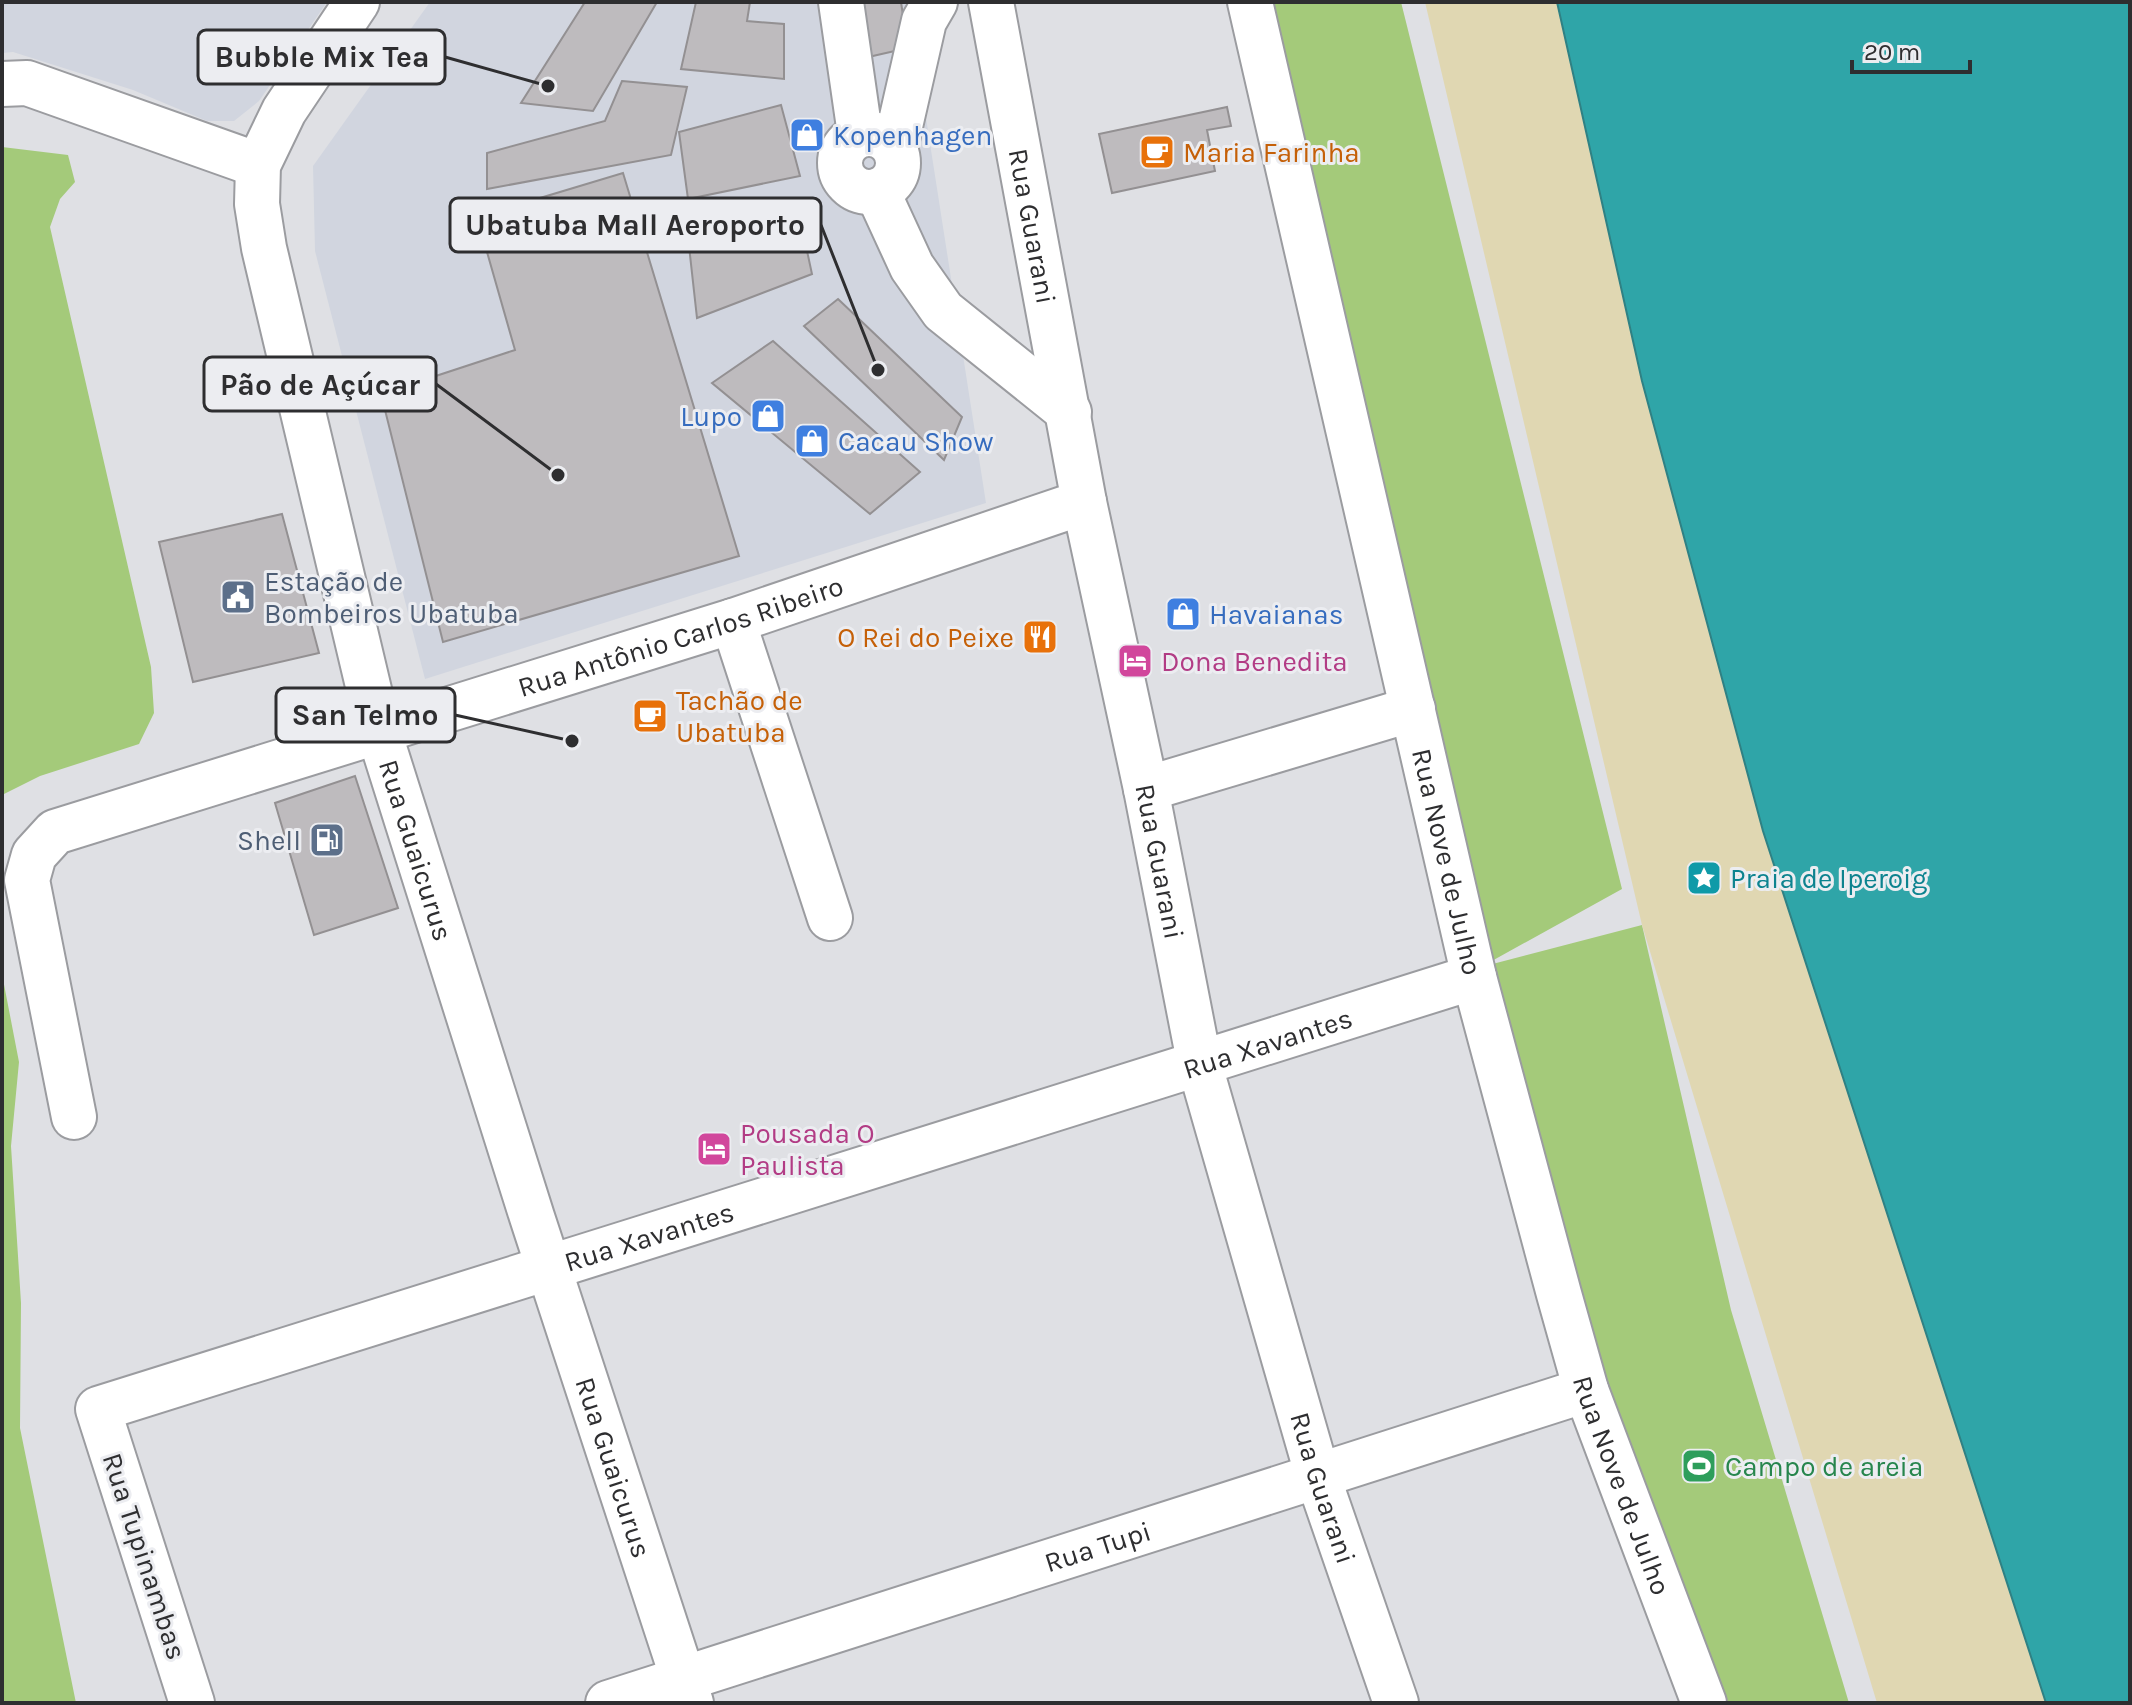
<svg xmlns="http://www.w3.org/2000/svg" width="2132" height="1705" font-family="Karla,sans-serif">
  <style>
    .built { fill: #d1d5df }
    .green { fill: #a4ca7a }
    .sand { fill: #e0d7b2 }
    .water { fill: #2fa5a8; stroke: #2f8184; stroke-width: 2 }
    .building { fill: #bebbbe; stroke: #939092; stroke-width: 2 }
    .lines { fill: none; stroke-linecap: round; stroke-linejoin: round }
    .minor-casing { stroke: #9b9ca0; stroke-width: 48 }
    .major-casing { stroke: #9b9ca0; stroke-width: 48 }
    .minor { stroke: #fff; stroke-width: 44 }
    .major { stroke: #fff; stroke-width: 44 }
    .labels { text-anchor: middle; stroke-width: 6; stroke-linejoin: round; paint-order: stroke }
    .shop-label { font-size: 28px; fill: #366cbe; stroke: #ecedf1; text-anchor: start }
    .food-label { font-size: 28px; fill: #c56008; stroke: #ecedf1; text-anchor: start }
    .street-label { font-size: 28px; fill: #2e2e30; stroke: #ecedf1 }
    .service-label { font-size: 28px; fill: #4e5e75; stroke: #ecedf1; text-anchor: start }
    .hotel-label { font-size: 28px; fill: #b23c85; stroke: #ecedf1; text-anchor: start }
    .culture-label { font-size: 28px; fill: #0d838f; stroke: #ecedf1; text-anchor: start }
    .leisure-label { font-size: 28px; fill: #27864d; stroke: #ecedf1; text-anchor: start }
    .leader { fill: none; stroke: #2e2e30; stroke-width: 3 }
    .callout-dot { fill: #2e2e30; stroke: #ecedf1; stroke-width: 3 }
    .callout { fill: #ecedf1; stroke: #2e2e30; stroke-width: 3 }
    .callout-label { font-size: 30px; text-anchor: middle; font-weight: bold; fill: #2e2e30 }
  </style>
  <rect width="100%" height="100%" fill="#dfe0e4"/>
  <g class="built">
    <polygon points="2,2 327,2 259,101 234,121 207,121 133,90 13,52 2,53"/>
    <polygon points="430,2 908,2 986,503 425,679 315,251 313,166"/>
  </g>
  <g class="green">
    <polygon points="1273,2 1401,2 1622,889 1481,967 1642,925 1731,1310 1849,1703 1714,1703 1629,1462 1477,970"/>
    <polygon points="2,147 68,155 75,182 60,199 50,227 151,667 154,713 139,744 40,776 2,795"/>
    <polygon points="2,974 19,1062 11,1146 21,1303 20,1428 76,1703 2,1703"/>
  </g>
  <polygon class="sand" points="1425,2 1557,2 1642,381 1763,831 2046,1703 1877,1703 1642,925"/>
  <polygon class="water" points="1557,2 2130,2 2130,1703 2046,1703 1763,831 1642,381"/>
  <g class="building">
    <polygon points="585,2 657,2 593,111 521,103"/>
    <polygon points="696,2 750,2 747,21 784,24 784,79 681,69"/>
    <polygon points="853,2 901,2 908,48 864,58"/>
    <polygon points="622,81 687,87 671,155 487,189 487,153 605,121"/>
    <polygon points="781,105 800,176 688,199 679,132"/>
    <polygon points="1227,107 1231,126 1207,130 1215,171 1112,193 1099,134"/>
    <polygon points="623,173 739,556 443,642 381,394 515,350 477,217"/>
    <polygon points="796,200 812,274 697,318 687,228"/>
    <polygon points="838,299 962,417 944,460 804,326"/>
    <polygon points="773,341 920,472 870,514 712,383"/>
    <polygon points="282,514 319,653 193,682 159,542"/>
    <polygon points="355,776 398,908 314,935 275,803"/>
  </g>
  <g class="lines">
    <defs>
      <g id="minor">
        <polyline points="841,2 860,134"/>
        <path id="s1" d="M1250,2L1474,977L1559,1294L1586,1390L1704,1703"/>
        <polyline points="2,84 27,83 258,165"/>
        <circle cx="869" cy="163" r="29"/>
        <polyline points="895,148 924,21 935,2"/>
        <polyline points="877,191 912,267 943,311 1069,412"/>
        <polyline points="733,621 830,918"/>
        <polyline points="1146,789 1413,709"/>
        <path id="s2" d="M74,1117L27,880L34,855L55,832L733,621L1084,502"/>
        <path id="s3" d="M192,1703L98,1409C556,1263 1017,1125 1474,977"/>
        <path id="s4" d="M608,1703L1586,1390"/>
      </g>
      <g id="major">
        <path id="s5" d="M357,2L284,111L258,165L257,204L264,248L379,732L532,1217L691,1703"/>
        <path id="s6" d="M991,2L1084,502L1146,789L1200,1066L1318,1477L1396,1703"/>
      </g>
    </defs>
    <use href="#minor" class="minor-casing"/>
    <use href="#major" class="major-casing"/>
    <use href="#minor" class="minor"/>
    <use href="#major" class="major"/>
  </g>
  <defs>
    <symbol id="shop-square" viewBox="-11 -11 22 22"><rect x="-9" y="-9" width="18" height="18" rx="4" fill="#3f7fe0" stroke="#ecedf1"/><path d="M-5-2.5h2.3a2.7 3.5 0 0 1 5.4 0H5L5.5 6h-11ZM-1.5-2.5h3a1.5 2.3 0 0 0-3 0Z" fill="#fff"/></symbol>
    <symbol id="cafe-square" viewBox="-11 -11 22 22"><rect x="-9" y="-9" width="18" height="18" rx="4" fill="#e8710a" stroke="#ecedf1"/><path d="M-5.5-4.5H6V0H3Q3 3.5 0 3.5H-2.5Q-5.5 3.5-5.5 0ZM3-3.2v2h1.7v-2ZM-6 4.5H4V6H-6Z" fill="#fff"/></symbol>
    <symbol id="civic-square" viewBox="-11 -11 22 22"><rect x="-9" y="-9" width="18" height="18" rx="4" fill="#5c6f8a" stroke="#ecedf1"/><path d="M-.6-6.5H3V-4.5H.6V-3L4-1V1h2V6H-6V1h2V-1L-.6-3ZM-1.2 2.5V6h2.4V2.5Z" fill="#fff"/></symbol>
    <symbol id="restaurant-square" viewBox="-11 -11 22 22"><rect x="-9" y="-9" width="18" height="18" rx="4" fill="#e8710a" stroke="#ecedf1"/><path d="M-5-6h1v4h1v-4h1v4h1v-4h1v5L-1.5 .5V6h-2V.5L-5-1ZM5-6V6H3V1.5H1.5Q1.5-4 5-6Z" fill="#fff"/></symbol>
    <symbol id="hotel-square" viewBox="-11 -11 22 22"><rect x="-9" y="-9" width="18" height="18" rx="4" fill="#d1479c" stroke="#ecedf1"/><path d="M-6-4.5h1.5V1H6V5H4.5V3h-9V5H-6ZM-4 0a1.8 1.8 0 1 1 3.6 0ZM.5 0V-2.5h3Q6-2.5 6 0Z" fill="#fff"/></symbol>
    <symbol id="fuel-square" viewBox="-11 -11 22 22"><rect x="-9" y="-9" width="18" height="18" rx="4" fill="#5c6f8a" stroke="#ecedf1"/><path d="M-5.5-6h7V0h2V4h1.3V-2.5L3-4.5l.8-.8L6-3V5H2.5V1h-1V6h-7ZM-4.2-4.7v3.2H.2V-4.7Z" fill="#fff"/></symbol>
    <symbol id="sight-square" viewBox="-11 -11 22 22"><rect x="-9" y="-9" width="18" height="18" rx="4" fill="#0f9aa8" stroke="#ecedf1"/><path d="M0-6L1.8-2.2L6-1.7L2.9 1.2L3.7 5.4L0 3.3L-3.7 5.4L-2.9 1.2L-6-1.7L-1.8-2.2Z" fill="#fff"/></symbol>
    <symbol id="stadium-square" viewBox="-11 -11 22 22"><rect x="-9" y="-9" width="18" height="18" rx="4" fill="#2e9e5b" stroke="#ecedf1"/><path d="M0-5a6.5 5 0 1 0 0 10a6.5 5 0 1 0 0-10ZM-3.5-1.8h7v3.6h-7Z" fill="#fff"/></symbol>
  </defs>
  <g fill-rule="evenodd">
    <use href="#shop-square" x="787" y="115" width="40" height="40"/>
    <use href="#cafe-square" x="1137" y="132" width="40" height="40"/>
    <use href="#shop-square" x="748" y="396" width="40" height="40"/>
    <use href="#shop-square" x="792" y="421" width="40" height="40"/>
    <use href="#civic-square" x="218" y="577" width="40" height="40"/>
    <use href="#shop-square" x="1163" y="594" width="40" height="40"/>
    <use href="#restaurant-square" x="1020" y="617" width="40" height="40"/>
    <use href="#hotel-square" x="1115" y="641" width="40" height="40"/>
    <use href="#cafe-square" x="630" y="696" width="40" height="40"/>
    <use href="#fuel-square" x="307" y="820" width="40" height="40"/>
    <use href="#sight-square" x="1684" y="858" width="40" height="40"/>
    <use href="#hotel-square" x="694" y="1129" width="40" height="40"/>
    <use href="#stadium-square" x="1679" y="1446" width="40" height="40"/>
  </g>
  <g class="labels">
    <g class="shop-label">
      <text x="833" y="145">Kopenhagen</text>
      <text x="742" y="426" text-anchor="end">Lupo</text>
      <text x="838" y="451">Cacau Show</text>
      <text x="1209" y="624">Havaianas</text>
    </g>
    <g class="food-label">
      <text x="1183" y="162">Maria Farinha</text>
      <text x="1014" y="647" text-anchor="end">O Rei do Peixe</text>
      <text x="676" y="710">Tachão de<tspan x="676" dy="32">Ubatuba</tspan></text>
    </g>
    <g class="street-label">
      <text dy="10" stroke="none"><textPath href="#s6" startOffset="228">Rua Guarani</textPath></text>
      <text dy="10" stroke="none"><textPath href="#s2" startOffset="954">Rua Antônio Carlos Ribeiro</textPath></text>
      <text dy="10" stroke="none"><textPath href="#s5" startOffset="896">Rua Guaicurus</textPath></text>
      <text dy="10" stroke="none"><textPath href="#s6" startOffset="876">Rua Guarani</textPath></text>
      <text dy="10" stroke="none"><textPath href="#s1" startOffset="882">Rua Nove de Julho</textPath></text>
      <text dy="10" stroke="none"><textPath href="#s3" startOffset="1534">Rua Xavantes</textPath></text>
      <text dy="10" stroke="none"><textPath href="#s3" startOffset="886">Rua Xavantes</textPath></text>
      <text dy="10" stroke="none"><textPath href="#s5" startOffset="1544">Rua Guaicurus</textPath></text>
      <text dy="10" stroke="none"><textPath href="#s1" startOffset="1530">Rua Nove de Julho</textPath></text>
      <text dy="10" stroke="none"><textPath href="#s6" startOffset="1524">Rua Guarani</textPath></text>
      <text dy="10" stroke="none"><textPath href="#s4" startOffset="514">Rua Tupi</textPath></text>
      <text transform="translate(145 1556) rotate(72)" y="10">Rua Tupinambas</text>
    </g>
    <g class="service-label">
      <text x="264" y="591">Estação de<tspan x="264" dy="32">Bombeiros Ubatuba</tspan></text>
      <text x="301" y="850" text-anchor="end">Shell</text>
    </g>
    <g class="hotel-label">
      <text x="1161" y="671">Dona Benedita</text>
      <text x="740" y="1143">Pousada O<tspan x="740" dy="32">Paulista</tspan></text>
    </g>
    <g class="culture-label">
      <text x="1730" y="888">Praia de Iperoig</text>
    </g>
    <g class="leisure-label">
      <text x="1725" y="1476">Campo de areia</text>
    </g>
  </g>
  <path class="leader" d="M548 86L445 57M878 370L821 225M558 475L436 384M572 741L455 715"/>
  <g class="callout-dot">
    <circle cx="548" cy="86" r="8"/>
    <circle cx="878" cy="370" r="8"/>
    <circle cx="558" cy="475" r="8"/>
    <circle cx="572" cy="741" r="8"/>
  </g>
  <g class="callout">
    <rect x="198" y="30" width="247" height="54" rx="8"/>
    <rect x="450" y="198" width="371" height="54" rx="8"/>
    <rect x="204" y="357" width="232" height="54" rx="8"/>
    <rect x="276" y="688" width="179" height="54" rx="8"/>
  </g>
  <g class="callout-label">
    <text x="322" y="67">Bubble Mix Tea</text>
    <text x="635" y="235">Ubatuba Mall Aeroporto</text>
    <text x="320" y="395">Pão de Açúcar</text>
    <text x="365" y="725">San Telmo</text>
  </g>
  <rect width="2132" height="1705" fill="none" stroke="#2e2e30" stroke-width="8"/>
  <path d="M1852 60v12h118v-12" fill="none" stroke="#2e2e30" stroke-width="4"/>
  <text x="1864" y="60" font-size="24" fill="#2e2e30" stroke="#ecedf1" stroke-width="6" paint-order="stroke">20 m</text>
</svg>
